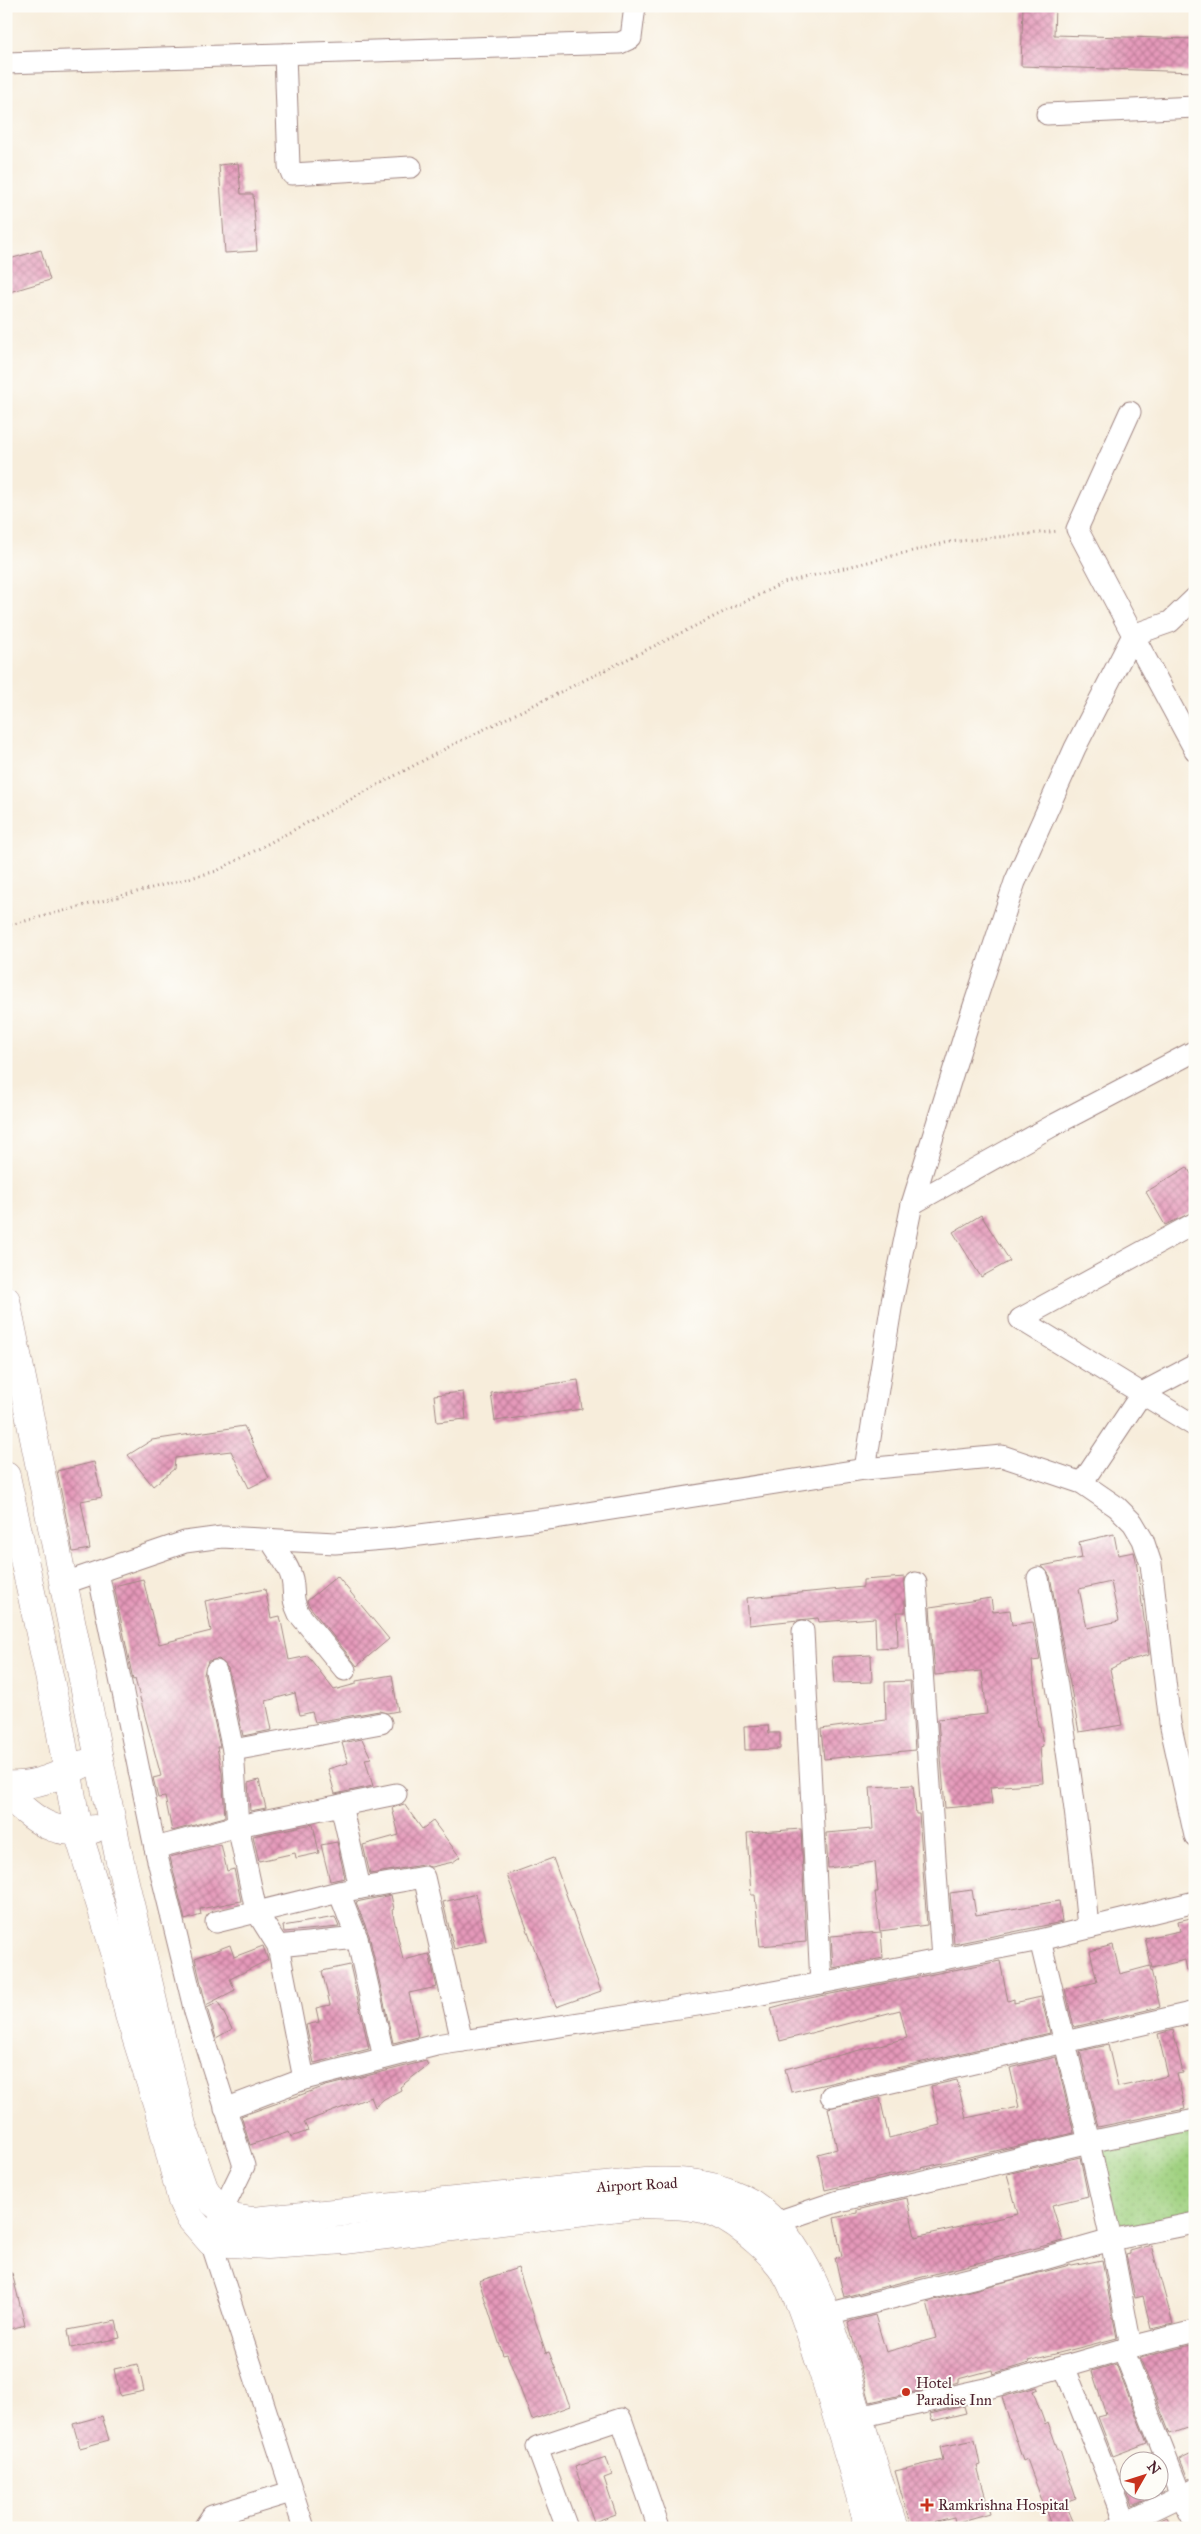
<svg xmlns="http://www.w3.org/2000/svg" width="1201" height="2534" font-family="'IM FELL Great Primer',serif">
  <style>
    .park { fill: url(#park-dots); stroke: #757856 }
    .building { fill: url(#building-cross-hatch); fill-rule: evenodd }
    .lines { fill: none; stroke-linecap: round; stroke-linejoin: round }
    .minor-casing { stroke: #a08683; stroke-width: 23 }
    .major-casing { stroke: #a08683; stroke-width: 29 }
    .path { stroke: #a08683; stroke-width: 3; stroke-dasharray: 1 4; stroke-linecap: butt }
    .minor { stroke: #fff; stroke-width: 21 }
    .major { stroke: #fff; stroke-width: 28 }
    .poi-dot { fill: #c8321e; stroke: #fdfcf7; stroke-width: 2 }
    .labels { text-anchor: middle; stroke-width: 4; stroke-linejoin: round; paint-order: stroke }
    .street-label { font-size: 15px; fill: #4a1f2b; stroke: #fdfcf7 }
    .poi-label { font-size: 15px; fill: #4a1f2b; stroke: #fdfcf7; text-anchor: start }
  </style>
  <defs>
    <pattern id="park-dots" width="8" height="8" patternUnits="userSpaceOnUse" patternTransform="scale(1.25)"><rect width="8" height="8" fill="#a0d181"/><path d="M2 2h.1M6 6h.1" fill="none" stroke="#8bb370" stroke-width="1.8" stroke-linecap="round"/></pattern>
    <pattern id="building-cross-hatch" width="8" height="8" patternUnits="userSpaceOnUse" patternTransform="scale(1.25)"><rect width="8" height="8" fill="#e599ba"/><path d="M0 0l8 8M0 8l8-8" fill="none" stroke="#bc7c97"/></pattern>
  </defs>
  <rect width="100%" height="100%" fill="#fdfcf7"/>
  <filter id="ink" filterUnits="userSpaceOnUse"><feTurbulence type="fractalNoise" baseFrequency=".02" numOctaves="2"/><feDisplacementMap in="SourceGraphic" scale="10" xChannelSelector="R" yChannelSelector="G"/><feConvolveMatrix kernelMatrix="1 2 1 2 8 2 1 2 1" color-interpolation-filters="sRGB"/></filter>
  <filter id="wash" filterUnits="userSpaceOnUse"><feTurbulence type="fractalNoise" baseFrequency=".0096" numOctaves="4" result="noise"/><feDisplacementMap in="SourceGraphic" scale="20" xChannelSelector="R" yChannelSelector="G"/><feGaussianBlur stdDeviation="1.12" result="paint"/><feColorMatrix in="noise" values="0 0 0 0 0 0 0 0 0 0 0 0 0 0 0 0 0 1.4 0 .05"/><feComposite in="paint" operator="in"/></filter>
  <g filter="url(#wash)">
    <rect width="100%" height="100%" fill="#f7eddb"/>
    <polygon class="park" points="1195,2126 1195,2215 1121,2233 1099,2150"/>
    <g id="blocks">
      <g class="building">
        <polygon points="1023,6 1055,6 1054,35 1195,39 1195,72 1021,66"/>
        <polygon points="238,163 241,194 253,194 257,251 225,253 219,165"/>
        <polygon points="41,250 50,280 6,293 6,260"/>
        <polygon points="1187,1167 1195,1181 1195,1211 1165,1225 1146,1192"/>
        <polygon points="981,1215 1010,1261 981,1277 953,1232"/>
        <polygon points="578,1380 582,1409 495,1421 491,1393"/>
        <polygon points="463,1392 466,1419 437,1422 434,1395"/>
        <polygon points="244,1426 269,1478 249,1488 231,1451 175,1458 174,1469 153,1486 128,1455 152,1440"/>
        <polygon points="94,1462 102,1497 81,1501 90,1549 73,1552 57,1471"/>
        <path d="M1114,1534L1118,1555L1134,1552L1136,1560L1149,1655L1126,1661L1110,1669L1122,1725L1079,1732L1050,1576L1042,1566L1082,1558L1079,1542ZM1111,1582L1119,1621L1087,1628L1079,1589Z"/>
        <polygon points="337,1576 389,1639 357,1666 310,1607 307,1601"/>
        <polygon points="905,1577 905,1612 897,1612 898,1647 876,1648 875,1618 819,1622 818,1618 749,1625 747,1598 863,1587 863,1580"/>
        <polygon points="143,1579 159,1644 211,1631 205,1601 265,1589 271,1618 280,1616 289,1660 308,1656 334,1690 356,1684 356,1681 392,1675 398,1711 387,1713 379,1711 315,1722 312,1712 300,1715 295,1693 266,1701 272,1730 243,1736 228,1668 219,1659 208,1661 204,1674 220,1747 217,1747 222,1773 225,1817 172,1831 165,1797 158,1798 153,1778 161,1776 135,1679 133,1680 114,1586"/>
        <polygon points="991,1598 993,1612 1010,1610 1012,1625 1033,1622 1040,1660 1032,1661 1038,1726 1040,1726 1043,1746 1040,1747 1043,1783 990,1787 992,1804 945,1808 938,1719 987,1714 982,1671 935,1675 930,1607"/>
        <polygon points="871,1655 872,1682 834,1683 832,1657"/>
        <polygon points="910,1681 915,1750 824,1759 821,1729 886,1720 885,1682"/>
        <polygon points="768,1725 769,1733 780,1733 780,1749 745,1750 744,1726"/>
        <polygon points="362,1739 371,1758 365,1759 373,1786 335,1794 328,1769 348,1763 342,1743"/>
        <polygon points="259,1780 266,1808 250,1811 248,1783"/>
        <polygon points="913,1785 916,1814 919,1814 927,1925 880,1931 875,1892 878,1892 875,1862 828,1868 826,1833 873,1829 870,1787"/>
        <polygon points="404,1804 422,1829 433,1821 460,1857 453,1862 431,1867 422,1865 370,1874 363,1845 399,1835 392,1808"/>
        <polygon points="313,1824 319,1853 296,1858 295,1853 259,1861 253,1836"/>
        <polygon points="801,1829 806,1942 760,1946 755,1895 751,1895 747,1833"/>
        <polygon points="337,1842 345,1878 330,1881 321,1845"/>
        <polygon points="221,1844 227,1871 234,1869 241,1901 200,1909 201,1915 185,1920 170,1857"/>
        <polygon points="553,1858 601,1991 556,2007 507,1875"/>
        <polygon points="972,1890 976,1915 1059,1901 1062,1922 954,1944 950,1893"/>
        <polygon points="476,1894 486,1941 454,1949 443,1902"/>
        <polygon points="391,1895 394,1909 392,1910 403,1960 429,1954 437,1987 409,1993 418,2037 393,2043 369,1935 356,1902"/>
        <polygon points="335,1917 339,1927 284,1932 283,1926"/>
        <polygon points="1195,1917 1195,1970 1187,1971 1185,1960 1152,1968 1145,1938 1180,1931 1178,1921"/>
        <polygon points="881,1932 883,1958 833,1968 831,1936"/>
        <polygon points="230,1945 234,1957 263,1946 268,1960 230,1979 235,1990 206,2005 195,1958"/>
        <polygon points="1113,1945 1120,1974 1150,1966 1160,2007 1074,2027 1065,1989 1097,1982 1090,1951"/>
        <polygon points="1000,1961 1008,2001 1014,1999 1014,2003 1041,1997 1050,2033 791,2092 785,2069 907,2038 900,2010 780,2041 771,2008 800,2000"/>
        <polygon points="350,1965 369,2049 314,2063 306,2025 319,2022 316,2008 330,2005 322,1971"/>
        <polygon points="218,2002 232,2029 216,2038 207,2008"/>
        <polygon points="1173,2030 1183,2073 1177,2074 1185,2109 1098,2127 1080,2051 1108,2045 1118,2087 1168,2076 1158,2034"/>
        <polygon points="1056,2057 1074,2133 825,2190 818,2154 837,2149 828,2108 880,2098 889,2138 920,2130 940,2125 931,2086 957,2080 966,2118 1019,2107 1010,2068"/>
        <polygon points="426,2061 428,2065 400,2087 401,2090 384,2099 375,2107 371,2097 304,2122 308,2131 291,2137 289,2132 250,2145 241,2116 326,2086"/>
        <polygon points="1080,2157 1088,2196 1052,2205 1063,2241 844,2297 835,2258 842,2256 834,2218 857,2213 857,2210 907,2198 915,2237 1018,2214 1007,2174"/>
        <polygon points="1151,2245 1173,2324 1151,2329 1143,2296 1135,2298 1126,2255 1130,2254 1130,2251"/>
        <polygon points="1102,2260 1117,2338 1028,2361 1029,2363 993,2374 992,2370 958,2379 958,2382 870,2402 848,2322 875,2315 886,2352 936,2338 927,2302 1070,2265 1072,2266"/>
        <polygon points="518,2268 546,2353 549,2352 570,2406 532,2420 507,2354 503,2355 479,2281"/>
        <polygon points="12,2273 25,2325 6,2330 6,2274"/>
        <polygon points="116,2321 120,2338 71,2348 68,2330"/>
        <polygon points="1195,2344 1195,2425 1170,2434 1140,2358"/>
        <polygon points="138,2364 144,2391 120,2396 114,2369"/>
        <polygon points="1116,2364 1147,2443 1113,2456 1098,2417 1106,2415 1092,2371"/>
        <polygon points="1037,2387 1038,2389 1033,2391 1045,2424 1048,2422 1058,2450 1060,2450 1076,2498 1065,2502 1076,2528 1052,2528 1027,2459 1023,2461 1002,2397"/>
        <polygon points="964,2406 966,2413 932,2421 930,2414"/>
        <polygon points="102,2416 109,2440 80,2448 73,2424"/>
        <polygon points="975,2440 980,2465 977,2466 990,2513 955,2523 954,2517 911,2527 895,2471 943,2460 940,2447"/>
        <polygon points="1195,2452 1195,2478 1188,2479 1180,2459"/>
        <polygon points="606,2457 612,2475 604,2478 616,2514 594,2522 575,2467"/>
        <polygon points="1127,2492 1162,2492 1133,2506"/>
        <polygon points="1167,2517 1172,2528 1150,2528 1149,2526"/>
      </g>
    </g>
  </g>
  <g filter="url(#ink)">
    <use href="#blocks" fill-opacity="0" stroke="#a08683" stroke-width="1"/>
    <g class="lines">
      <defs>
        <g id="minor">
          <polyline points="285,54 289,166 292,174 411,167"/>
          <polyline points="6,63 620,43 631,38 635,6"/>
          <polyline points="1047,114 1195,107"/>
          <polyline points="1195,598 1170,622 1133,635 1195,750"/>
          <polyline points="912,1204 1052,1126 1195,1051"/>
          <polyline points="1195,1223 1020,1319 1195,1426"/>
          <polyline points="865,1469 892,1302 912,1204 967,1027 1015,882 1075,748 1133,635 1077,529 1130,412"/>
          <polyline points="1082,1483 1142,1393 1195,1365"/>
          <path d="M270,1539C277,1552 289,1565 292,1579C295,1593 291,1598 299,1614L345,1670"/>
          <polyline points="98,1572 155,1848 195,2012 244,2166 222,2211 211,2242 304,2528"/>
          <path d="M1038,1578C1060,1694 1077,1809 1088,1927"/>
          <polyline points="916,1583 942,1959"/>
          <polyline points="62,1584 185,1542 222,1537 335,1543 396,1538 555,1518 865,1469 1002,1456 1082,1483 1117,1507 1133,1523 1143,1540 1151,1564 1170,1723 1195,1836"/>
          <polyline points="803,1631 821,1983"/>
          <polyline points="216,1671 233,1750 238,1826 256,1911 278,1946 304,2079"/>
          <polyline points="233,1750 381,1723"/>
          <polyline points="341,1805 360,1888"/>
          <polyline points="155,1848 238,1826 396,1794"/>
          <polyline points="339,1892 424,1877 462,2041"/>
          <polyline points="216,1922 339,1892 357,1938 384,2058"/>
          <polyline points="1040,1940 1089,2142 1195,2120"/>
          <polyline points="278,1946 357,1938"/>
          <polyline points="831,2096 1195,2012"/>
          <polyline points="225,2109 304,2079 436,2045 730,2000 821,1983 1040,1940 1195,1902"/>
          <polyline points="774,2223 839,2201 1089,2142 1111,2240 1013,2268 827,2314"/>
          <polyline points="1131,2347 1111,2240 1195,2223"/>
          <polyline points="1123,2349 1181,2496 1195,2523"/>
          <polyline points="1064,2366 1128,2528"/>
          <polyline points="859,2417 985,2389 1131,2347 1195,2331"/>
          <polyline points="204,2528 212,2516 291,2492"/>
          <polyline points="567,2528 537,2447 621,2419 659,2528"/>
          <polyline points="1115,2528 1194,2490"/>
        </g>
        <g id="major">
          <path d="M6,1300L119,1857L182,2125L204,2188L213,2202L232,2218L253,2221L645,2182C682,2180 718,2183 751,2203C813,2243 836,2342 856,2408C868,2448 881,2488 894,2528"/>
          <path d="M6,1476L58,1717L78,1832L115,1952L129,2015L158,2107L182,2201L190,2218L211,2242L267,2245L345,2240L643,2204C666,2205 693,2204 715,2213C740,2224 778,2256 790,2281C803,2307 811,2336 820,2363C838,2418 854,2473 869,2528"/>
          <path d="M6,1785C34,1787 59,1776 83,1764"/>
          <path d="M6,1793C35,1820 52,1837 94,1829"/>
        </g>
      </defs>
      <use href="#minor" class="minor-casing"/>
      <use href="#major" class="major-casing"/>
      <polyline class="path" points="6,926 217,871 456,743 783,583 949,542 1059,531"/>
      <use href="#minor" class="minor"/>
      <use href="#major" class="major"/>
    </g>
  </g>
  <g class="poi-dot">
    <circle cx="906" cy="2392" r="5"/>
    <path d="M924.5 2497.5h5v5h5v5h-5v5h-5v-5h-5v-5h5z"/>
  </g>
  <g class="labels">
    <g class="street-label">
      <text transform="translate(637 2185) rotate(-3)" y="5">Airport Road</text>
    </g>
    <g class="poi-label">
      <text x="916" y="2388">Hotel<tspan x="916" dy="17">Paradise Inn</tspan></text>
      <text x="938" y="2510">Ramkrishna Hospital</text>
    </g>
  </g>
  <rect width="1201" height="2534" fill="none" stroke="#fdfcf7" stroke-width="25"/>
  <g transform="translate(1144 2476) rotate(51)"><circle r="24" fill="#fdfcf7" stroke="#b5a4a5"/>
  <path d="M0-4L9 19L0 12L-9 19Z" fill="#c8321e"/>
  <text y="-8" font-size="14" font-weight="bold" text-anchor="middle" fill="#4a1f2b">N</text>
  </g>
</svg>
